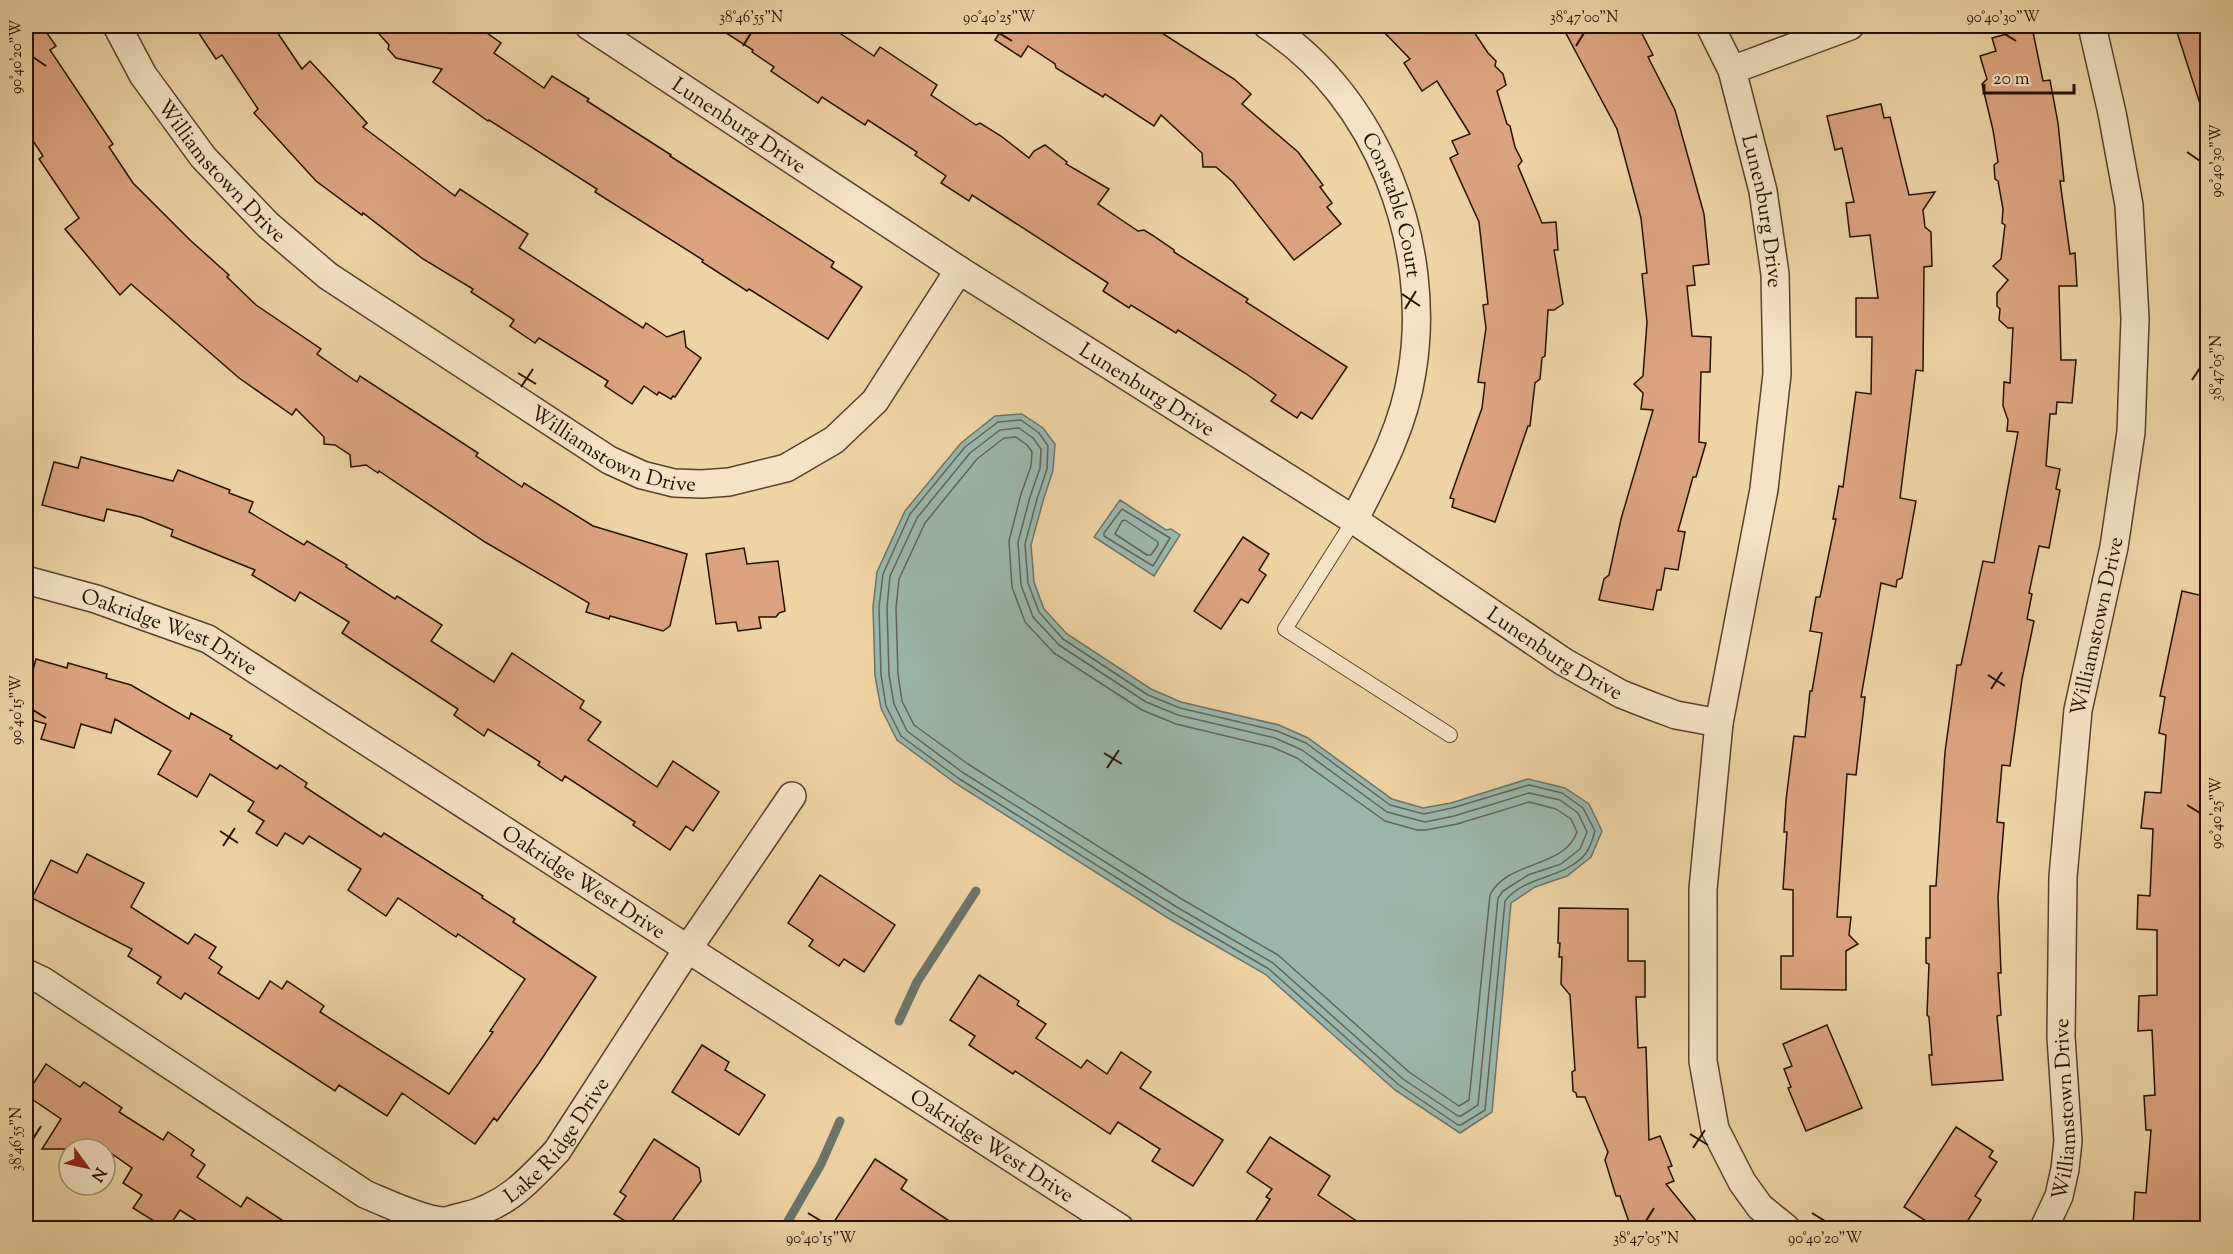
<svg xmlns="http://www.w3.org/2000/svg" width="2233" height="1254" font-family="'Sorts Mill Goudy',serif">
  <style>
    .water { fill: #9bb7ad; stroke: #6c7469; stroke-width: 1.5 }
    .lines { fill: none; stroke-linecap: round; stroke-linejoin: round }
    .shore { stroke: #606458; stroke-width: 1.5 }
    .stream { stroke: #6c7469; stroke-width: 9 }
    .building { fill: #dba47f; stroke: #251002; stroke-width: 1.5 }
    .lane-casing { stroke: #57412b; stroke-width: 16 }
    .street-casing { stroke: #57412b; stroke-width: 30 }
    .lane { stroke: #f4e2c4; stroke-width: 14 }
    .street { stroke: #f4e2c4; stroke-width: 27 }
    .ticks { fill: none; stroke: #251002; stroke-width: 2 }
    .labels { text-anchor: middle; stroke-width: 4.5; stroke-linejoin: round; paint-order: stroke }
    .street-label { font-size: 21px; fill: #251002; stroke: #f4e2c4 }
    .neatline { fill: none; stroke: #251002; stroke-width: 2 }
    .ticks-label { font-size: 15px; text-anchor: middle; fill: #251002 }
  </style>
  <rect width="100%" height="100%" fill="#eed3a5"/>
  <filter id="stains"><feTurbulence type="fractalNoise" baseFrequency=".00333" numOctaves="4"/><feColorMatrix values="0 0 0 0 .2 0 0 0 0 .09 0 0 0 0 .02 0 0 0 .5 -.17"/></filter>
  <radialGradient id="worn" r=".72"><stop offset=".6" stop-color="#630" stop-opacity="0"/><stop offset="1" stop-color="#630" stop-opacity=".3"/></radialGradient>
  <g class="water">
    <polygon points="1022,414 1043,428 1055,444 1053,470 1043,501 1031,545 1034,582 1044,609 1067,634 1151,689 1181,702 1279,725 1308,738 1392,799 1423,808 1451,803 1528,779 1565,788 1589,804 1602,831 1591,857 1567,876 1535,887 1511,903 1492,1112 1460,1133 1395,1090 1265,974 1168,918 955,783 897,740 881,708 875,676 873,607 877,572 905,511 961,443 995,416"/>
    <polygon points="1120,500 1166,530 1171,529 1180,535 1154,576 1094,537"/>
  </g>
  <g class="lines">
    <g class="shore">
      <path d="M1021,420L1039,433L1048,446L1047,469L1037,499L1025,544L1028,583L1039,612L1063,639L1148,695L1180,708L1277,731L1306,743L1390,805L1424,814L1452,808L1529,785L1562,793L1583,808L1595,831C1593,838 1590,848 1586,853C1566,879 1525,875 1505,901L1485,1110L1461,1125H1458L1399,1085L1269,969L1171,912L958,778L901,736L886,706L881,675L879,607L883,574L910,514L965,447L998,422Z"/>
      <polygon points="1019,428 1033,438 1041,449 1040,468 1030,497 1018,542 1021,585 1033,617 1059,645 1146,702 1178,715 1275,738 1302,750 1387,812 1425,822 1454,816 1529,793 1560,800 1578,813 1587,832 1580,849 1561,864 1528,875 1503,891 1498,898 1478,1105 1461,1116 1458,1116 1403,1079 1273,963 1175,906 962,772 907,731 894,704 889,675 887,607 890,576 917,518 970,453 1000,430"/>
      <path d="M1016,437L1027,445L1032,452L1031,466L1021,494L1009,541L1012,587L1025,622L1054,653L1142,710L1176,724L1272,747L1297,758L1385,821L1417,830H1426L1457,824L1529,802L1556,809L1571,819L1577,832C1564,869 1507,860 1490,895L1469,1100L1459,1106L1409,1072L1278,955L1180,898L968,764L914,725L902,701L898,674L896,608L899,579L925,523L977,459L1004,438Z"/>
      <polygon points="1122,509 1170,538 1153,566 1104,536 1104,533"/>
      <polygon points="1125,520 1158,542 1158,545 1151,555 1147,555 1115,534 1122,521"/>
    </g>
    <g class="stream">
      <polyline points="899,1021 917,982 976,891"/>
      <polyline points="784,1228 821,1164 840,1121"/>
    </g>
  </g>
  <g class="building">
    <polygon points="26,26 42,26 56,46 50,50 113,144 109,147 133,183 190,240 229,275 227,277 256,305 321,349 317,354 357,382 360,376 478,453 476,456 522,487 524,483 593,526 687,554 670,626 663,631 610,616 609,619 586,612 589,603 485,542 379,471 378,473 366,465 351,467 350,455 335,445 324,444 324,437 296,409 292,415 239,378 131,284 120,295 65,229 79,218 39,159 43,156 26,130"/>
    <polygon points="194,26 273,26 302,69 310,61 367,123 363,127 455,196 460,189 528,234 519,248 643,328 646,323 667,337 684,331 686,347 701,358 675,397 673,396 671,399 659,392 657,395 644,386 632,404 605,386 608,381 539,338 535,343 510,326 514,320 471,292 473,289 423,259 363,213 362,215 316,181 254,113 258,109 222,55 216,59"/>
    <polygon points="372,26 477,26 501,43 494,53 544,88 552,76 589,99 587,101 671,155 670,156 834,262 831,267 862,287 828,339 749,289 747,291 702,262 703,260 595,192 597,189 489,120 488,121 433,82 442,69 396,58 388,49 389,45"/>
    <polygon points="715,26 829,26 874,56 880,47 937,85 931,95 976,125 980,123 1001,136 1029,158 1034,151 1045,145 1067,162 1066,164 1109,189 1098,204 1138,231 1144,230 1152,235 1174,250 1174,252 1248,299 1246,302 1347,367 1312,419 1301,412 1297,418 1271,401 1276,395 1245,373 1178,330 1176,333 1131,305 1129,308 1103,291 1108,283 972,195 969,201 941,183 946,176 915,155 917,152 868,120 865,125 822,97 818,103 771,71 774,67 752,52 753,50"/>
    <polygon points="996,26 1151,26 1234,79 1251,94 1242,104 1298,152 1323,185 1320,187 1332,203 1327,207 1341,224 1294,260 1233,182 1216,167 1203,167 1202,153 1161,115 1154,126 1105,94 1103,97 1056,68 1055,64 1028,46 1021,57 995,40 1002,29"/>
    <polygon points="1378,26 1470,26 1488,53 1496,61 1495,66 1503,74 1506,85 1497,91 1507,124 1510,126 1515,147 1522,161 1518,166 1542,223 1556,222 1558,250 1554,250 1563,304 1554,310 1548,310 1545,356 1542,358 1540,379 1535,383 1530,426 1528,426 1495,522 1452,507 1454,499 1450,498 1482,408 1485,383 1478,382 1486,328 1483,305 1488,304 1479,222 1450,158 1458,154 1452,141 1470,134 1437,81 1422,91 1404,63 1410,59"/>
    <polygon points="1562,26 1638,26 1653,55 1648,57 1675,110 1704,214 1709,264 1693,266 1695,285 1687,286 1692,336 1711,337 1710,372 1701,372 1699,442 1706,443 1696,477 1693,477 1678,531 1685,532 1678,570 1665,568 1661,590 1657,590 1653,610 1599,600 1604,579 1609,575 1621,519 1653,410 1641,409 1643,393 1634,384 1643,376 1647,322 1642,274 1647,273 1641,218 1617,129"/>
    <polygon points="2175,26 2208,26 2208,109 2202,110"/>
    <polygon points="2032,27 2043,81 2050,80 2058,123 2064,181 2060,181 2070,254 2075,253 2077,286 2059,286 2061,360 2076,360 2072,403 2057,402 2056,414 2050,414 2046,466 2060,469 2056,489 2060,490 2049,548 2039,546 2029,593 2032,594 2027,619 2034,621 2022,679 2010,766 2002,765 1997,822 2004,823 1998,897 2001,973 1998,973 2001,1015 1997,1016 2003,1080 1932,1085 1929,1055 1932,1055 1929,1017 1927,1015 1929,964 1926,963 1926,938 1930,938 1930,886 1936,886 1945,752 1957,665 1961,665 1983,561 1994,563 2018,432 2007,431 2008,420 2003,406 2004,382 2010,383 2013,328 2008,328 1999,320 2000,309 1997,306 1997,293 2008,280 1993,266 2001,259 2005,225 2002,223 2003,209 1998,181 1995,179 1994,165 1998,162 1993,130 1982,84 1987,79 1980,56 1996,51 1992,38"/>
    <polygon points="1881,104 1884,118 1890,117 1909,195 1935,192 1923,210 1925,227 1931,232 1932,266 1924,267 1923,371 1916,370 1900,498 1916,501 1902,578 1897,580 1896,587 1881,583 1861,697 1865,697 1856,775 1847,774 1837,917 1851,917 1849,935 1858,944 1846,951 1846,990 1781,989 1781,956 1793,956 1793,890 1783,889 1787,832 1784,832 1786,800 1794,736 1805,737 1810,691 1812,691 1822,633 1810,631 1816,597 1820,597 1836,519 1833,519 1839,486 1843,487 1856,392 1871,394 1872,337 1856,337 1856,298 1878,298 1870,235 1850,237 1846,203 1854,202 1842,148 1835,150 1827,116"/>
    <polygon points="81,457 173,481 178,470 230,490 229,493 253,502 249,512 304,545 307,541 347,565 346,567 395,599 397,596 442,625 431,641 494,682 512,653 584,701 580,708 601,722 588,740 657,787 673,761 719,792 693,831 686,826 670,850 633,825 635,822 565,776 562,781 538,765 540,762 488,729 484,736 454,715 458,709 342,633 349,622 300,592 295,601 252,575 255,570 171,536 173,530 141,517 107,509 104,521 42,505 54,462 78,468"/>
    <polygon points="1243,537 1269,554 1259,570 1266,575 1248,603 1241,599 1221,629 1194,611"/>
    <polygon points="744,548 747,564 778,561 785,611 779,613 776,617 759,617 761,628 738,631 736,622 716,624 706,554"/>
    <polygon points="2182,591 2208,597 2208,815 2204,857 2208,857 2208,1127 2202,1162 2205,1165 2204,1178 2208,1183 2208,1189 2202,1193 2200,1228 2154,1228 2133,1227 2135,1192 2146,1193 2151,1130 2146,1130 2144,1096 2155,1095 2152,1030 2138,1031 2139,996 2157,995 2157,930 2137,929 2138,895 2150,896 2153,829 2141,828 2145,792 2161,793 2166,735 2159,733 2165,697 2160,696"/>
    <polygon points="36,659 67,668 68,663 107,674 106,678 131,685 189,719 191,713 232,736 230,739 277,769 280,765 307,783 305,787 381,837 384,833 483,896 482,898 515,919 513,922 596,977 539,1063 497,1121 494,1118 475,1144 402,1093 387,1116 339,1085 335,1091 185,993 181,999 157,983 161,977 128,956 132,949 32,898 51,860 77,873 87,854 144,883 131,907 188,944 195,934 216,947 209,958 222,967 218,973 259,999 270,981 282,989 287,981 324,1006 320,1012 449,1094 493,1032 490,1031 525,979 458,934 456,937 398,898 386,916 348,890 361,869 309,836 303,844 285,833 277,846 256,833 264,821 248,811 254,802 210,774 197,797 158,774 171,751 115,719 111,733 81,724 74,748 41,739 46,724 26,718 26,696"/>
    <polygon points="820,875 895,925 864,972 844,959 839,966 809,946 813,940 788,923"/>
    <polygon points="1559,908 1628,909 1628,961 1645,961 1645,997 1636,997 1638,1048 1646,1047 1649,1140 1660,1136 1672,1166 1668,1167 1674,1181 1666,1184 1702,1228 1631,1228 1620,1196 1616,1196 1605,1160 1608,1152 1585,1097 1577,1097 1576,1093 1573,1091 1572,1072 1575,1070 1570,995 1561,984 1562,957 1559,957 1560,943 1558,943"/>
    <polygon points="979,975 1019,1001 1017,1005 1046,1024 1036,1038 1081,1068 1087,1060 1107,1074 1121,1052 1151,1072 1140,1088 1223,1140 1193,1186 1152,1161 1160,1149 1118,1122 1110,1134 1015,1071 1013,1074 969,1045 975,1036 950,1020"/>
    <polygon points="1827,1025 1862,1108 1806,1131 1788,1088 1791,1087 1784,1069 1792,1066 1783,1044"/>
    <polygon points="702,1045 729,1062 725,1070 765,1095 739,1135 672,1092"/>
    <polygon points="46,1064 80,1087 84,1082 122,1108 119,1112 163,1140 168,1132 194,1150 191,1155 205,1165 197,1177 241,1207 247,1197 294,1228 208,1228 180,1210 168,1228 165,1228 133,1208 142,1195 123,1183 132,1168 105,1149 42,1149 61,1119 26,1095"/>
    <polygon points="1956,1127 1993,1151 1989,1157 1997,1162 1975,1196 1981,1200 1963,1228 1937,1228 1904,1207"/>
    <polygon points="1270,1137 1330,1176 1318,1195 1367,1228 1251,1228 1270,1199 1266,1197 1272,1189 1247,1172"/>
    <polygon points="654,1139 699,1168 701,1181 667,1228 636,1228 614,1214 626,1196 620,1192"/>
    <polygon points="875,1159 907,1180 901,1189 960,1228 830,1228"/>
  </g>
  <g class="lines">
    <defs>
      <polyline id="lane" points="1354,520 1285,629 1450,735"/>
      <g id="street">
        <path id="s1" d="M117,26L143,75L203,157L268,225L328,276L609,460L642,475L674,483L702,484L729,482L786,468L834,440L875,401L959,270"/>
        <path id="s2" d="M589,26L959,270L1354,520L1564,662L1621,694L1649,705L1676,715L1719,723"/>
        <path id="s3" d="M1268,26C1378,97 1433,245 1412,372C1404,426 1379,472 1354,520"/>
        <path id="s4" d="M1710,26L1732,70L1763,191L1775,274L1777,374L1764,489L1719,723L1703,889V1061L1715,1129L1742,1182L1760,1207L1786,1228"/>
        <polyline points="1732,70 1850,26"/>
        <path id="s5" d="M26,580L96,599L208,639L1120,1228"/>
        <path id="s6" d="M26,973L43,981L365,1194C384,1202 422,1220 443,1221C448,1221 455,1218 461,1217C504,1208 528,1182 557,1151L687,950L792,796"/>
        <path id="s7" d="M2044,1228L2059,1196L2065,1169L2068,1141L2061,1037L2063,877L2078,710L2114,547L2131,432L2135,319L2129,205L2112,113L2092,26"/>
      </g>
    </defs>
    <use href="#lane" class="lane-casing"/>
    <use href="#street" class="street-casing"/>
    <use href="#lane" class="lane"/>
    <use href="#street" class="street"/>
  </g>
  <path class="ticks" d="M999,33L1012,41M2003,33L2016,41M743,46L751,33M1576,46L1584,33M33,57L46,66M2187,152L2200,161M1402,294L1420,306M1405,309L1416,291M518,373L536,384M2192,380L2200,368M521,387L533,369M1988,675L2005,686M1991,689L2002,672M33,710L46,718M1104,753L1122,764M1107,768L1119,750M2187,805L2200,813M220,831L238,843M223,846L235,828M1690,1134L1708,1145M33,1139L41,1126M1693,1148L1705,1130M808,1213L821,1221M1812,1213L1825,1221M1646,1221L1654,1208"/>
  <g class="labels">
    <g class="street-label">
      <text dy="7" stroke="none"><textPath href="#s2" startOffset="180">Lunenburg Drive</textPath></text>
      <text dy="7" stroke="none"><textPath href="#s1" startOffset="180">Williamstown Drive</textPath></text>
      <text dy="7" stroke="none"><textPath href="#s3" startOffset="224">Constable Court</textPath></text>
      <text dy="7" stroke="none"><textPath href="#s4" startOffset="194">Lunenburg Drive</textPath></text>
      <text dy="7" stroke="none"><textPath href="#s2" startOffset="666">Lunenburg Drive</textPath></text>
      <text dy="7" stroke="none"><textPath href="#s1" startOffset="666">Williamstown Drive</textPath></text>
      <text dy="7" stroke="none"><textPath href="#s7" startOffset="609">Williamstown Drive</textPath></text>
      <text dy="7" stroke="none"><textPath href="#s5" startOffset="153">Oakridge West Drive</textPath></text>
      <text dy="7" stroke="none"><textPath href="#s2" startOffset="1152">Lunenburg Drive</textPath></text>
      <text dy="7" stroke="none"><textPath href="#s5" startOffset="639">Oakridge West Drive</textPath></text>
      <text dy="7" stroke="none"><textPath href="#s7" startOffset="123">Williamstown Drive</textPath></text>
      <text dy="7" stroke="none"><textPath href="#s6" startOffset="633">Lake Ridge Drive</textPath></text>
      <text dy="7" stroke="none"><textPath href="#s5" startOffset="1125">Oakridge West Drive</textPath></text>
    </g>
  </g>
  <rect width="2233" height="1254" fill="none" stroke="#eed3a5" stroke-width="66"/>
  <g transform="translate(87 1167) rotate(123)"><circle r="28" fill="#f4e2c4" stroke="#a18e76" stroke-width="1.5"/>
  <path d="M0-4.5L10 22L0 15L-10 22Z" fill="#8f2418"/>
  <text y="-9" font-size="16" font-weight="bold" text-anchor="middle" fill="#251002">N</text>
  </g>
  <path d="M1984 84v9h90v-9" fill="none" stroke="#251002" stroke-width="3"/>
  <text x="1993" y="84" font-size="18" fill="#251002" stroke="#f4e2c4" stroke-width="4.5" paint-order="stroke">20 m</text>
  <rect x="33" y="33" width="2167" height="1188" class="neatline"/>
  <g class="ticks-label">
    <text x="751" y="22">38°46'55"N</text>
    <text x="999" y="22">90°40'25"W</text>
    <text x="1584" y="22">38°47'00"N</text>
    <text x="2003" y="22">90°40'30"W</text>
    <text transform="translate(16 57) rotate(-90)" y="5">90°40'20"W</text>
    <text transform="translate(2216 161) rotate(-90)" y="5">90°40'30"W</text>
    <text transform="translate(2216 368) rotate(-90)" y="5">38°47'05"N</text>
    <text transform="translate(16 710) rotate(-90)" y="5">90°40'15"W</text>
    <text transform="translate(2216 813) rotate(-90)" y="5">90°40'25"W</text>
    <text transform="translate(16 1139) rotate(-90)" y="5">38°46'55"N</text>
    <text x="821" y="1243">90°40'15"W</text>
    <text x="1646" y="1243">38°47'05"N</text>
    <text x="1825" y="1243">90°40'20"W</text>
  </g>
  <rect width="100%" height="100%" filter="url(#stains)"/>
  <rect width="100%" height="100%" fill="url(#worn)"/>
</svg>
